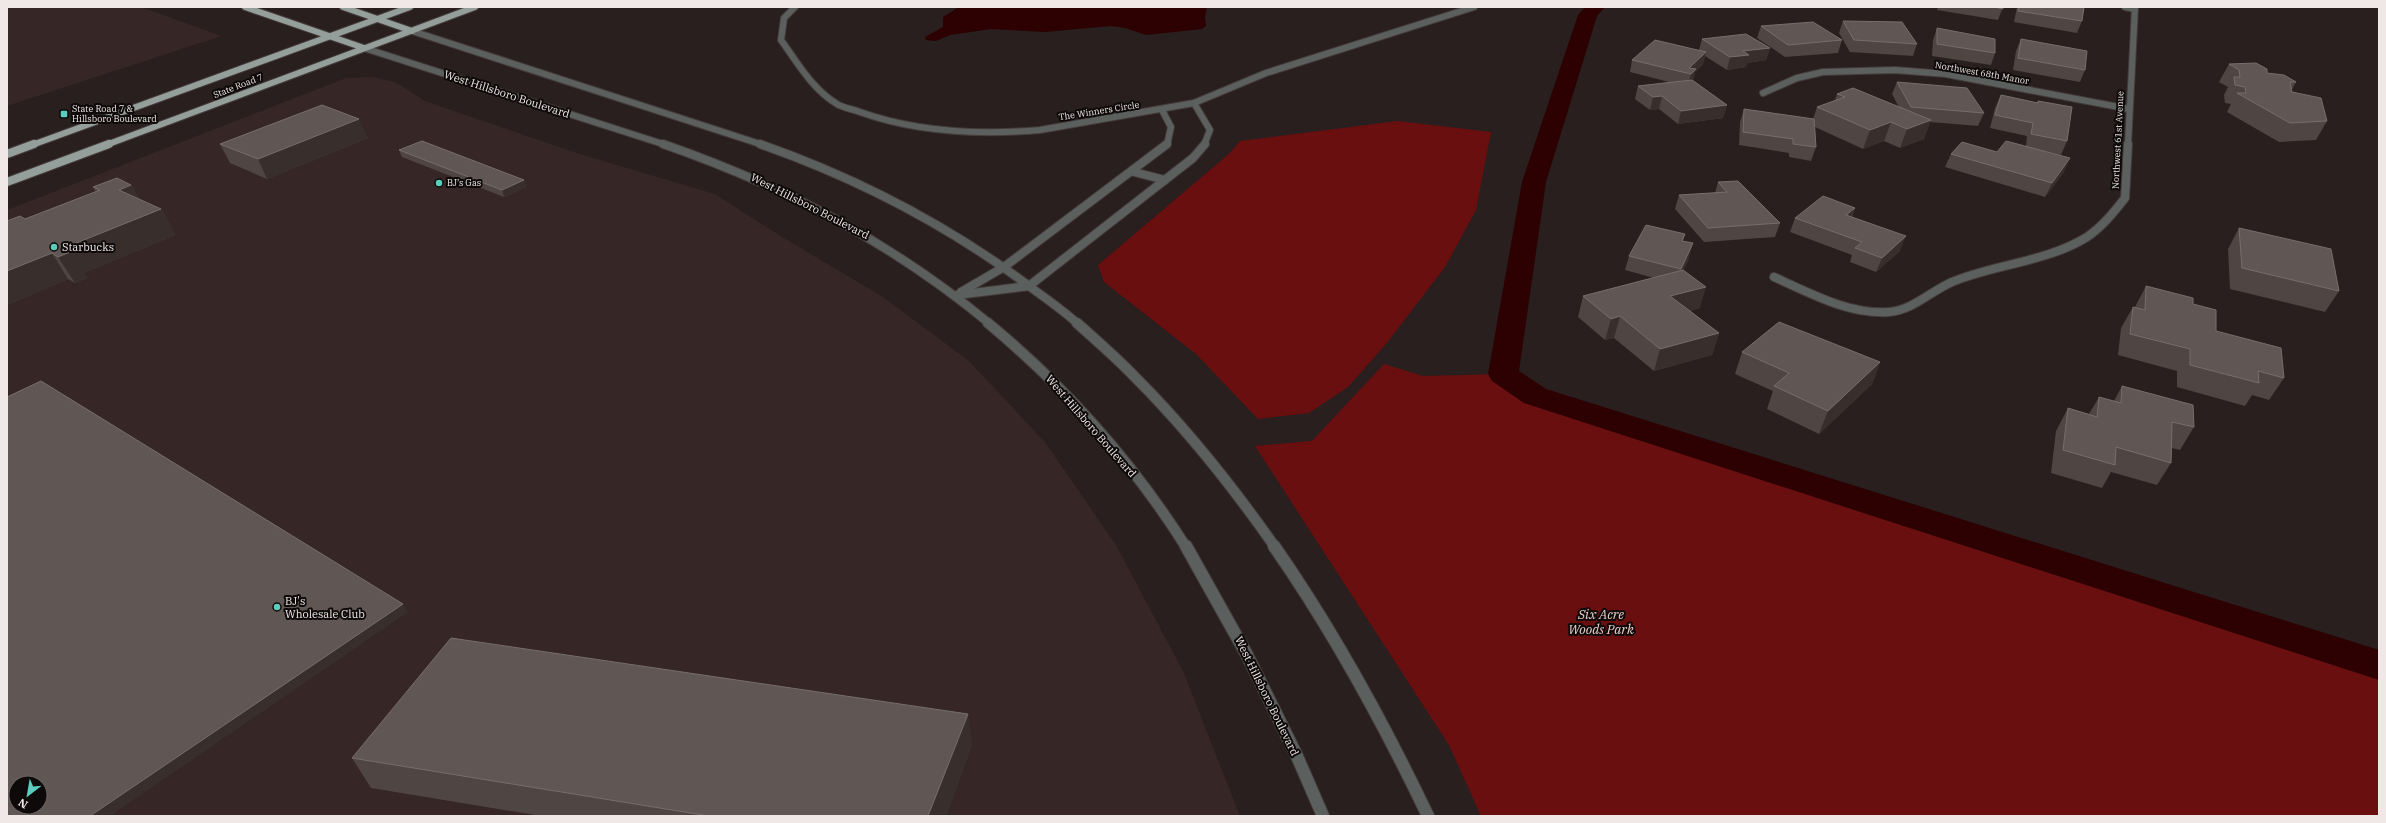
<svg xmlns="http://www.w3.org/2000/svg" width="2386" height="823" font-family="'IBM Plex Serif',serif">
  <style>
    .built { fill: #362625; fill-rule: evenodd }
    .green { fill: #6a0f10 }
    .water { fill: #2d0001 }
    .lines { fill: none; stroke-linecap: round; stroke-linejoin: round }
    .canal { fill: #2d0001; fill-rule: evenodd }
    .minor-far1-casing { stroke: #443b3a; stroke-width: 8 }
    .minor-casing { stroke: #443b3a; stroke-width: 10 }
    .tertiary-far3-casing { stroke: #443b3a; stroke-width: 8 }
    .tertiary-far2-casing { stroke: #443b3a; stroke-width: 10 }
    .tertiary-far1-casing { stroke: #443b3a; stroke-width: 12 }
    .tertiary-casing { stroke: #443b3a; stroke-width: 14 }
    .primary-far1-casing { stroke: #443b3a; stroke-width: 8 }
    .primary-casing { stroke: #443b3a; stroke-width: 10 }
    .minor-far1 { stroke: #5b605f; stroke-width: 6 }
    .minor { stroke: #5b605f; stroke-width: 8 }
    .tertiary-far3 { stroke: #5b605f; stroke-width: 6 }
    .tertiary-far2 { stroke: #5b605f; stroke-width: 8 }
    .tertiary-far1 { stroke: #5b605f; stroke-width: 10 }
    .tertiary { stroke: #5b605f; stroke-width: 12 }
    .primary-far1 { stroke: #949f9c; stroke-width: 6 }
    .primary { stroke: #949f9c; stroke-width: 8 }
    .wall { fill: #4f4543 }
    .shaded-wall { fill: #382f2d }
    .building { fill: #605755; stroke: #776e6c; fill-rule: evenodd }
    .poi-dot { fill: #5acebd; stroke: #0e0a0a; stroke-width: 1.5 }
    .labels { text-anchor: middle; stroke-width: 4; stroke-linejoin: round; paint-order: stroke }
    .far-street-label { font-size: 9px; fill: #efe8e7; stroke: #0e0a0a }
    .far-poi-label { font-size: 9px; fill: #efe8e7; stroke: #0e0a0a; text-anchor: start }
    .street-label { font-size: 11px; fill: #efe8e7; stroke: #0e0a0a }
    .poi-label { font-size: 11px; fill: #efe8e7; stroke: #0e0a0a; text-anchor: start }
    .near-park-label { font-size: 13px; font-style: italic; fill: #edd1cd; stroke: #0e0a0a }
  </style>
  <rect width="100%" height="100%" fill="#281f1e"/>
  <g class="built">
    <polygon points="7,7 141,7 222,36 7,106"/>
    <path d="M374,77L397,83L425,101L580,154L715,194L779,235L883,297L968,360L1045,442L1116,545L1184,673L1240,816H7V210L346,78ZM16,783H40V807H16Z"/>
  </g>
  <g class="green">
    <polygon points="1398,121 1491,132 1476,210 1445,267 1386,344 1348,387 1309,413 1258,419 1196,354 1104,282 1098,265 1230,153 1240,141"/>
    <polygon points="1384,364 1423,376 1503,374 1535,396 2379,665 2379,816 1481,816 1449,745 1255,446 1312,441"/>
  </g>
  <polygon class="water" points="959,7 1207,7 1205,17 1206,26 1202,29 1146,35 1125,28 1111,26 1045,32 991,29 950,35 936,41 926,40 925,37 943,27 943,17"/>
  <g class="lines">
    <polygon class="canal" points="1585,7 1605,7 1597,16 1546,182 1519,371 1546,389 2379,650 2379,680 1524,403 1492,381 1488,374 1522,182 1578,15"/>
    <defs>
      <g id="minor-far1">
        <path d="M795,7L784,18L781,40C797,62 812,89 837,104C843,108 852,109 860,112C916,132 981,135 1040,130L1194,103L1266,73L1474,7"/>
        <polyline points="2125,7 2135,9"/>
        <polyline points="1763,93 1797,78 1823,72 1895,70 1946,74 2129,109"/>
        <polyline points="1194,103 1210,130 1204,145"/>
        <polyline points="1162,110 1171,127 1167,145"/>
        <polyline points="2128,145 2135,7"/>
      </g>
      <g id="minor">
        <polyline points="1134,172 1165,180"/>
        <polyline points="1004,267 1167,144"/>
        <path d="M1774,277C1810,293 1849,315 1889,312C1913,310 1931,291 1952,282C1995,264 2047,262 2087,237C2102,227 2114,212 2125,198L2128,144"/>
        <polyline points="1029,286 1193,158 1205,144"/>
      </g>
      <g id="tertiary-far3">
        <polyline points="412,31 763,145"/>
        <polyline points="364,48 666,145"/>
      </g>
      <g id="tertiary-far2">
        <path d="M663,144C784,186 891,242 990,324"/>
        <path d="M760,144C857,178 951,227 1033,289C1048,300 1064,311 1078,324"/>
        <polyline points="961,292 1004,267"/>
        <polyline points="957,295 1029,286"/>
      </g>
      <g id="tertiary-far1">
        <path d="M988,323C1065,387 1133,463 1186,547"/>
        <path d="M1077,323C1097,341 1117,358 1135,377C1187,429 1233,487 1275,547"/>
      </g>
      <g id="tertiary">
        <polyline points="1186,546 1247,655 1296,754 1323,816"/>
        <path d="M1274,546C1334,632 1383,722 1428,816"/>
      </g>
      <g id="primary-far1">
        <polyline points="245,7 364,48"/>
        <polyline points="343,7 412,31"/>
        <polyline points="32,145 410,7"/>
        <polyline points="106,145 475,7"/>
      </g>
      <g id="primary">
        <polyline points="7,154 34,144"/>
        <polyline points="7,182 109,144"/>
      </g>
    </defs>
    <use href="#minor-far1" class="minor-far1-casing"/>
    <use href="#minor" class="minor-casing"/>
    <use href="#tertiary-far3" class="tertiary-far3-casing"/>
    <use href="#tertiary-far2" class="tertiary-far2-casing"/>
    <use href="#tertiary-far1" class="tertiary-far1-casing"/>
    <use href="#tertiary" class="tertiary-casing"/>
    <use href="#primary-far1" class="primary-far1-casing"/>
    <use href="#primary" class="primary-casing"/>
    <use href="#minor-far1" class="minor-far1"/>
    <use href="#minor" class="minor"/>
    <use href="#tertiary-far3" class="tertiary-far3"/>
    <use href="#tertiary-far2" class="tertiary-far2"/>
    <use href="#tertiary-far1" class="tertiary-far1"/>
    <use href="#tertiary" class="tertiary"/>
    <use href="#primary-far1" class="primary-far1"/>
    <use href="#primary" class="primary"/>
  </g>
  <g class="wall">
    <polygon points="1938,7 2003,7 1998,20 1937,10"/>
    <polygon points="2017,7 2084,7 2082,21 2077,33 2014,22"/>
    <polygon points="1843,21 1917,44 1913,56 1850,52 1839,33"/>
    <polygon points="1761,26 1842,40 1838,53 1785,57 1757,38"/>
    <polygon points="1937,28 1995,53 1991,65 1932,56 1933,40"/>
    <polygon points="1702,39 1770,48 1766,60 1747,63 1746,67 1727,70 1705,56 1703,64 1695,72 1693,80 1727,105 1723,118 1678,124 1659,109 1650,110 1635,99 1638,86 1669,82 1630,72 1632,60 1699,50"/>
    <polygon points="2021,39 2085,70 2080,82 2013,70 2016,51"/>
    <polygon points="2229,64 2267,73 2296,82 2291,91 2292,92 2327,121 2316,140 2279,142 2227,112 2231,104 2225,103 2224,95 2228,87 2219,82"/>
    <polygon points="1897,82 1984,113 1978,126 1930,122 1924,139 1900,148 1884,141 1863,149 1815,127 1816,147 1811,161 1789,157 1789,153 1739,145 1740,122 1744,109 1813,119 1817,107 1835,100 1837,94 1899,107 1892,94"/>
    <polygon points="2001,95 2037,103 2038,101 2067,141 2061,155 2044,151 2064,172 2045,197 1945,167 1951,154 1997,152 2026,146 2027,136 1990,128 1995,108"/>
    <polygon points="368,138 267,179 230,163 220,144"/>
    <polygon points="399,150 524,180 526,187 504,197 402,157"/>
    <polygon points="1718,182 1780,223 1775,237 1704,242 1675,209 1679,195 1715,193"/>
    <polygon points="131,185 139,199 161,209 175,235 83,273 87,278 75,283 68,279 7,305 7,221 25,219 96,192 93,187"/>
    <polygon points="1855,208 1852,217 1900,251 1876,272 1850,262 1852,255 1790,232 1795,218"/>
    <polygon points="2239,228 2339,291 2325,312 2230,289 2228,249"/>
    <polygon points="1685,234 1683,241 1689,258 1683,271 1700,308 1690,311 1719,333 1712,355 1654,371 1614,338 1605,340 1578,317 1583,296 1654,278 1625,270 1629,256"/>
    <polygon points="2146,286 2193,304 2216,331 2284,378 2269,400 2252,395 2245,406 2177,387 2177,371 2118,355 2121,328 2133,307 2135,307"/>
    <polygon points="1742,352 1880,362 1872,384 1819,434 1767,409 1773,391 1735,374"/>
    <polygon points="2122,386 2194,427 2180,450 2172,448 2171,463 2157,485 2111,472 2102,488 2051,473 2056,431 2068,408 2089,414 2099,397 2114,401"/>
    <polygon points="972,744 946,816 541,816 371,788 352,758"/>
  </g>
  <g class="shaded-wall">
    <polygon points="1770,48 1766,60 1747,63 1746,67 1727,70 1730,57 1743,51"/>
    <polygon points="1706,52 1703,64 1695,72 1692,82 1687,87 1691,74 1689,68"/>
    <polygon points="1662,96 1659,109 1650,110 1653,97"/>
    <polygon points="1727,105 1723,118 1678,124 1681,111"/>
    <polygon points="359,119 368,138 267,179 258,159"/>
    <polygon points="1931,120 1924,139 1900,148 1907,129"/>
    <polygon points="1891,122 1884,141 1863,149 1870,130"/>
    <polygon points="2070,158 2064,172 2045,197 2052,183"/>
    <polygon points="524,180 526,187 504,197 502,190"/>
    <polygon points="131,185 145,210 119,190"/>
    <polygon points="1855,208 1850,222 1846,215"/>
    <polygon points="161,209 175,235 83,273 87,278 75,283 58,257 64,248"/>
    <polygon points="1906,236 1900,251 1876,272 1882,258"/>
    <polygon points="1693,243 1689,258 1677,284 1681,269"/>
    <polygon points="52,253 68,279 7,305 7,271"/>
    <polygon points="1706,287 1700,308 1665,317 1670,296"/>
    <polygon points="1620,316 1614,338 1605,340 1611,319"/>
    <polygon points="1719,333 1712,355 1654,371 1660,349"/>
    <polygon points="1880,362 1872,384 1819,434 1828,411"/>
    <polygon points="403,604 408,612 110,816 90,816"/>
    <polygon points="968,714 972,744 946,816 928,816"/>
  </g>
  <g class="building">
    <polygon points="1994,7 2003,7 2003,9"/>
    <polygon points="2019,7 2084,7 2082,21 2018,11"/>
    <polygon points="1843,21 1902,22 1917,44 1854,40"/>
    <polygon points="1813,22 1842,40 1788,45 1761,26"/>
    <polygon points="1937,28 1995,39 1995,53 1937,44"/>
    <polygon points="1746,34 1770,48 1743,51 1749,55 1730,57 1702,39"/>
    <polygon points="2021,39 2087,51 2085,70 2018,58"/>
    <polygon points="1655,40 1706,52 1689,68 1696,69 1691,74 1632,60"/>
    <polygon points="2256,63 2267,69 2267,73 2284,75 2296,82 2290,82 2292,92 2321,98 2327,121 2290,123 2237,93 2246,93 2245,87 2235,85 2234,77 2240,77 2239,70 2229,64"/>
    <polygon points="1692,80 1727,105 1681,111 1662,96 1653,97 1638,86"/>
    <polygon points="1897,82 1967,88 1984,113 1911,107"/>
    <polygon points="1853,88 1931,120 1907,129 1891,122 1870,130 1817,107 1845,97 1837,94"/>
    <polygon points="2001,95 2038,103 2038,101 2072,107 2067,141 2031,134 2033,123 1995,115"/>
    <polygon points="322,105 359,119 258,159 220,144"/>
    <polygon points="1744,109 1814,119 1816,147 1793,144 1793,139 1743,132"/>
    <polygon points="422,141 524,180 502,190 399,150"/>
    <polygon points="2006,141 2070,158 2052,183 1951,154 1962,142 1997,152"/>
    <polygon points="117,178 131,185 119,190 161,209 64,248 70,252 58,257 52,253 7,271 7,221 20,216 25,219 100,190 93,187"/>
    <polygon points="1738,181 1780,223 1708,228 1679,195 1727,192 1718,182"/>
    <polygon points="1823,196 1855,208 1846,215 1906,236 1882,258 1855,248 1862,242 1795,218"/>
    <polygon points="1646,225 1685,234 1682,241 1693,243 1681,269 1629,256"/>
    <polygon points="2239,228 2331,249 2339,291 2242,268"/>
    <polygon points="1683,270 1706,287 1670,296 1719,333 1660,349 1620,316 1611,319 1583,296"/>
    <polygon points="2146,286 2193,298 2193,304 2216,310 2216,331 2281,348 2284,378 2258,371 2259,383 2190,365 2190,349 2130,334 2133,307 2145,310"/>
    <polygon points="1779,322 1880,362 1828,411 1774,386 1789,373 1742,352"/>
    <path d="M41,381L403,604L90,816H7V397ZM16,783H40V807H16Z"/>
    <polygon points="2122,386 2193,405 2194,427 2172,422 2171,463 2116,447 2115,465 2063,450 2068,408 2097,417 2099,397 2121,403"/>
    <polygon points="451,638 968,714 928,816 709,816 352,758"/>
  </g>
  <g class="poi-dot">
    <rect x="60" y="110" width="8" height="8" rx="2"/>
    <circle cx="439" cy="183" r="4"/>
    <circle cx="54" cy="247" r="4"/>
    <circle cx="277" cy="607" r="4"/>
  </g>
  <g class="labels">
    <g class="far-street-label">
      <text transform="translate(1982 73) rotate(10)" y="3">Northwest 68th Manor</text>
      <text transform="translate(238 86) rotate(-21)" y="3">State Road 7</text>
      <text transform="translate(1099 111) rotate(-9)" y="3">The Winners Circle</text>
      <text transform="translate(2118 140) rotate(-87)" y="3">Northwest 61st Avenue</text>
    </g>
    <g class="far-poi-label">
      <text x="72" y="112">State Road 7 &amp;<tspan x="72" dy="10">Hillsboro Boulevard</tspan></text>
      <text x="447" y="186">BJ’s Gas</text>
    </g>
    <g class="street-label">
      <text transform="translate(507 94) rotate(18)" y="4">West Hillsboro Boulevard</text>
      <text transform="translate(810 206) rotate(27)" y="4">West Hillsboro Boulevard</text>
      <text transform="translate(1091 426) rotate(49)" y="4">West Hillsboro Boulevard</text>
      <text transform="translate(1267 696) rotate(64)" y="4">West Hillsboro Boulevard</text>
    </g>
    <g class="poi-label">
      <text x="62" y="251">Starbucks</text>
      <text x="285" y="605">BJ's<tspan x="285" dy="13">Wholesale Club</tspan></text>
    </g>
    <g class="near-park-label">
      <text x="1601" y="619">Six Acre<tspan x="1601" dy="15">Woods Park</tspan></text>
    </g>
  </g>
  <rect width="2386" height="823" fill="none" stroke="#efe8e7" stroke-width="16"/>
  <g transform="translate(28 795) rotate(211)"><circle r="19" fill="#0e0a0a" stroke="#686362"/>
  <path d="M0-3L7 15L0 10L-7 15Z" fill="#5acebd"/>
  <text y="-6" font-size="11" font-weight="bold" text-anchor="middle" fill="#efe8e7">N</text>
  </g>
</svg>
